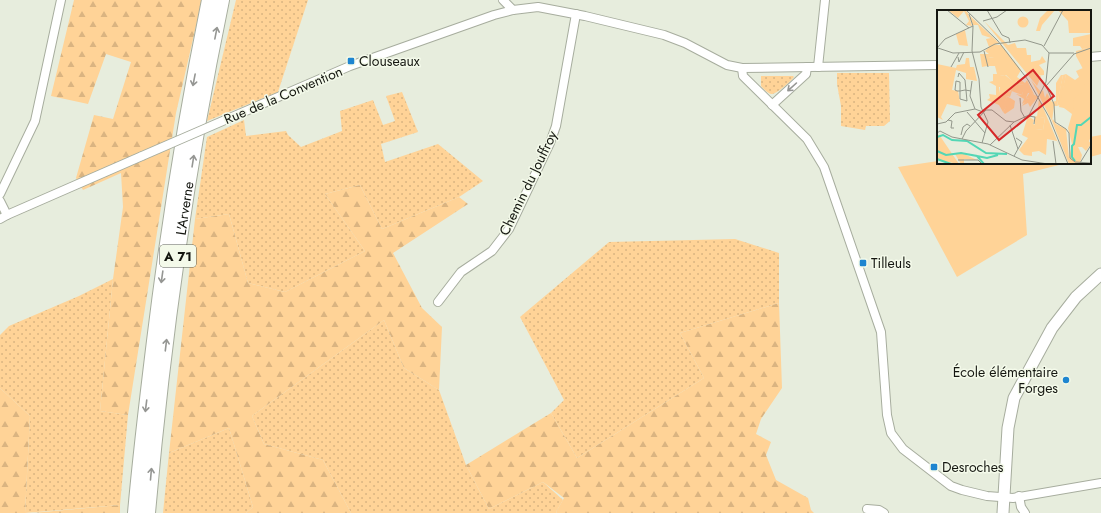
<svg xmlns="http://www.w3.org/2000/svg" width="1101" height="513" font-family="Jost,sans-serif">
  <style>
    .grass { fill: url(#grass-dots) }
    .forest { fill: url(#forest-firs) }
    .garden { fill: #ffd397 }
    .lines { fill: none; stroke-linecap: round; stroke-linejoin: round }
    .street-casing { stroke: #a7ad9e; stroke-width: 10 }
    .secondary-casing { stroke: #a7ad9e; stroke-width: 13 }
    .highway-casing { stroke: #a7ad9e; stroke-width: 16 }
    .street { stroke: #fff; stroke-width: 8 }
    .secondary { stroke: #fff; stroke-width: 11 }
    .highway { stroke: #fff; stroke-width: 14 }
    .street-bridge-casing { stroke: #a7ad9e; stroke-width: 10; stroke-linecap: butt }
    .street-bridge { stroke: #fff; stroke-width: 8 }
    .oneway { stroke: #959693 }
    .poi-dot { fill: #1e85d0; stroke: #f4faea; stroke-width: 1.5 }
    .labels { text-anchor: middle; stroke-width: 3; stroke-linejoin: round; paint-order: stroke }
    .shield { fill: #f4faea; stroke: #575a51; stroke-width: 1 }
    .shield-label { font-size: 13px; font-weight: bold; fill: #141610 }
    .poi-label { font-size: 14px; fill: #141610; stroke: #f4faea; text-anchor: start }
    .street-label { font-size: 14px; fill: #141610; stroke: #f4faea }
    .inset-river { fill: none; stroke: #53d7b5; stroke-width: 2 }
    .inset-road { fill: none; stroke: #93978b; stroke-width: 1 }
    .view { fill: #d62828; fill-opacity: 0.15; stroke: #d62828; stroke-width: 2 }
    .inset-edge { fill: none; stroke: #141610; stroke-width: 2 }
  </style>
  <defs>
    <pattern id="grass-dots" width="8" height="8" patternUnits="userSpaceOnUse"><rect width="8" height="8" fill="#ffd397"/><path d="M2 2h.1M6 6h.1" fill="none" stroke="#dab481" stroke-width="1.8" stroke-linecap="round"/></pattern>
    <pattern id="forest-firs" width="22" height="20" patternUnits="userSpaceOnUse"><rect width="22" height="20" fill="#ffd397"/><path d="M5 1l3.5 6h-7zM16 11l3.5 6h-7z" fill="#dab481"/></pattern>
  </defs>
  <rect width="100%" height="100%" fill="#e7eddd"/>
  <g class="grass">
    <polygon points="236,0 308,0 278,92 207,121"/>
    <polygon points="837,73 889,73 890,121 884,126 866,126 865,130 841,126 841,106 837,84"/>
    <path d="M761,76H793L794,77C791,81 776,95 771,94C767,93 763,88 761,86Z"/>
    <polygon points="402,92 418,132 381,144 385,162 438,144 483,181 459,197 382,229 360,185 325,194 365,251 285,292 248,283 229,214 195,219 207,137 244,120 246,136 286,131 288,135 301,147 342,131 340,111 373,100 383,125 395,121 386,96"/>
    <polygon points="735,239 779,253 779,303 680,333 704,378 577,458 551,413 564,400 520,317 609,242"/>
    <polygon points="113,279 100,411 128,415 120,505 25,513 30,416 0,388 0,335 9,326 79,296"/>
    <polygon points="384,320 404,368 439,390 466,465 489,509 543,482 563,500 556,512 557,513 351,513 323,460 264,444 252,416"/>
    <polygon points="229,428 253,507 246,513 163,513 169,453"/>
  </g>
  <g class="forest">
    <polygon points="74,0 202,0 176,113 128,415 100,411 113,279 123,207 121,173 83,190 76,178 94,115 113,119 131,62 106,54 88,104 51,96"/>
    <polygon points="360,185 382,229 459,197 468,204 393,253 422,308 442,327 439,390 404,368 384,320 252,416 264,444 323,460 351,513 246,513 253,507 229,428 169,453 195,219 229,214 248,283 285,292 365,251 325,194"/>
    <polygon points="779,303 782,388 761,419 756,434 771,442 766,455 776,480 808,498 811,510 814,513 557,513 556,512 564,498 543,482 489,509 466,465 551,413 577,458 704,378 680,333"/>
    <polygon points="0,388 30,416 25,513 0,513"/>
    <polygon points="120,505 120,513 32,513"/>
  </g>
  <g class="garden">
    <polygon points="1101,135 1101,154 1090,157 1090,137"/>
    <polygon points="938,161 938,163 1067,163 1023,174 1027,235 957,277 898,167"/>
  </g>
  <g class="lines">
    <defs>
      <g id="street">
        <polyline points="503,0 513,10"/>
        <polyline points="1090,57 1101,56"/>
        <polyline points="818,67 825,0"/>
        <polyline points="742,68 743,76 745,78 807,139 824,167 881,332 887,415 891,433 903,449 951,486 962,490 987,496 1013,498 1101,483"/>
        <polyline points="772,105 806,74 807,67"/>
        <polyline points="225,120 350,66 494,15 513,10 538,7 585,16 664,35 685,43 727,65 742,68 938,65"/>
        <polyline points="0,194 35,121 61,0"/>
        <polyline points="0,201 7,215"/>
        <polyline points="0,219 7,215 142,156"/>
        <polyline points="438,302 461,272 492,251 509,229 550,143 556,126 576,14"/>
        <polyline points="1019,496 1021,507 1025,513"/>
        <polyline points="867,509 879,510 884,513"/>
      </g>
      <polyline id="secondary" points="1003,513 1008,428 1014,398 1052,328 1076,297 1101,274"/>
      <g id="highway">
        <path d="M135,513C140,456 147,398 154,341C168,227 186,113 209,0"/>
        <path id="s1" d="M148,513C163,341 187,169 222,0"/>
      </g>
    </defs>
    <use href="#street" class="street-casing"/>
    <use href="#secondary" class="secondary-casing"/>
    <use href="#highway" class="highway-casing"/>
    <use href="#street" class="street"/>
    <use href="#secondary" class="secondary"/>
    <use href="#highway" class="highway"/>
    <defs>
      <polyline id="street-bridge" points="142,156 225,120"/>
    </defs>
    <use href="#street-bridge" class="street-bridge-casing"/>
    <use href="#street-bridge" class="street-bridge"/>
  </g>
  <defs><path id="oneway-shaft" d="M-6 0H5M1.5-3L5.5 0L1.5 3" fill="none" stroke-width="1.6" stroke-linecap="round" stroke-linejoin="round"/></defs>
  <g class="oneway">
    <use href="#oneway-shaft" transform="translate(216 33) rotate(-79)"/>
    <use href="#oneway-shaft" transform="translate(194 80) rotate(101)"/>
    <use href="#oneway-shaft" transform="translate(792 87) rotate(138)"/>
    <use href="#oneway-shaft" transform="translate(193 161) rotate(-81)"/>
    <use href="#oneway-shaft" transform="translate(162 277) rotate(98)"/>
    <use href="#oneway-shaft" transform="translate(166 345) rotate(-83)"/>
    <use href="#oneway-shaft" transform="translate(146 406) rotate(97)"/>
    <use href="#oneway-shaft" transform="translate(151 474) rotate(-85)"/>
  </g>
  <g class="poi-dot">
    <rect x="347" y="57" width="8" height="8" rx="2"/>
    <rect x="859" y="259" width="8" height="8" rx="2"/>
    <circle cx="1066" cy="380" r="4"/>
    <rect x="930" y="463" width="8" height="8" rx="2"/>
  </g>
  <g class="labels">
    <rect class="shield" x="160" y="245" width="36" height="22" rx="3"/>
    <g class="shield-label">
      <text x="178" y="261">A 71</text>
    </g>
    <g class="poi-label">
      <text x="359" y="66">Clouseaux</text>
      <text x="871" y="268">Tilleuls</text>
      <text x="1058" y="377" text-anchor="end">École élémentaire<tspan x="1058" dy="16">Forges</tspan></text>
      <text x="942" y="472">Desroches</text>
    </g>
    <g class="street-label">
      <text transform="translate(283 95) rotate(-23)" y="5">Rue de la Convention</text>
      <text transform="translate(528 183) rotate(-64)" y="5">Chemin du Jouffroy</text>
      <text dy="5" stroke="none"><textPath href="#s1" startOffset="307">L'Arverne</textPath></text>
    </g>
  </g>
  <g transform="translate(937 10)">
    <rect width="154" height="154" fill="#e7eddd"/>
    <path d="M11,0H28L31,3L35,16L29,15L32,11L27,1L21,8ZM121,0H154V23H132L131,11ZM32,5L62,33L57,35V47L51,48L50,56L45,57L43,44H52L48,41L52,37L49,29L54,28L45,25L41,15H36ZM28,20L31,36L22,35L19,24ZM154,37V127L152,131L154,134L149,141L145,137H141L145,145L143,154H132L115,111L116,109L119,114L129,119L132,148L135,134L131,118L135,104L123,95L120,96L123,79L126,65L129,64L125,87L152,70L139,46V41ZM95,61L99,66H104L100,76L91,65ZM68,65L79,74L88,75L85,85L72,80L70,84L63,83V66ZM93,82L101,87L93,97L91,93L85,96L89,90L92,89L89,88ZM70,86L78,91L77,98L68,104L66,102L69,97L66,95ZM102,88L130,154L120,131L110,129L109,145L102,141L95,142V146L87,145L82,140L91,128L85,125L91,106L97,110L96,114L99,115V119L106,120L108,108L100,107Z" fill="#ffd397"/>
    <path d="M111,0H118L105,15L103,21H99L103,8ZM80.5 12a5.5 5.5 0 1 1 11 0a5.5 5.5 0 1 1-11 0ZM47,11L71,35L78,33L80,38H89L90,45H94V52L103,50L105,46L109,52L102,55L107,61V65L99,66L95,61L91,65ZM154,24L153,38L145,39L143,36H136V28ZM57,35H64L84,60L80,67L88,73L90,70L97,84L91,83L89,88L93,89L85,94L87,89L79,84L85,85L87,75L78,74L69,65L63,66V72H70V77H62L63,83L75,81L73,87L70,86L67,95L70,96L66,102L62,95L50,90L53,88L52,84L59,85V76L52,72L56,71V64H60L58,56H50L47,52L49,46L51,48L57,47ZM153,55L154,73L144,76L146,82L136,89L137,100L122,97L129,64L138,70L142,67L139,61ZM124,65H126L120,96H117L115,111L94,70L104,82L106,80L108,88L110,83L115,92L119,91V73ZM0,124L3,126L22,154L0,150ZM18,144H27L40,150L27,149V154H24Z" fill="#ffd397"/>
    <path d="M98,106L108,108L106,120L98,119Z" fill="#ffd397"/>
    <path d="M29,48H32L33,57H37L40,71L29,69V63L19,60L15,80L21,81L24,97L10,94L4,107L6,110L0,107V54L19,58L20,55L28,54Z" fill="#ffd397"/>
    <path class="inset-river" d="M0,127L6,125L15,130L30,131L49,143L70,144M0,141L9,145L24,143L40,146L47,154M40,146L50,148L61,145M0,149L14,154M138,151L135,147V136L137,134L140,115H144L154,107"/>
    <path class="inset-road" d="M10,0L32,18M29,0L61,31L91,70L112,107L131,154M50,0L65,25L72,28L73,33M32,4L36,16L35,41L42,69L44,97L51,112L45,133M46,11L60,7L70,0M107,36L126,0M1,37L8,29L36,16M1,38L16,43L43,42L58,34L88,30L105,35L112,43L109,72L92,105L77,112L53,135M47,41L51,57M112,43H137M21,47L22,52L27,42M14,57L22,43M21,67L22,63L28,70L30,91L23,89V81M35,71L33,86L38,99M109,76L117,94L118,112L129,119L132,123L133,148L138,152L154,153M109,76L137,44L154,38M23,81V72L19,71L18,80L20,81H23L28,80L34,81M83,88L84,101L88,108M30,102L48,123M91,106L98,107L97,114M11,110L15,111L14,118H17M0,114L9,112L18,103L38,99L46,102M73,115L81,139L77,146M0,123L3,121L15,127L51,134L85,150L111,154M24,125L26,117L30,114L33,116M79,128L85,132L81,139M25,129L29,121L49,100H55L69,111L77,112M116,131L119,154M21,150H41L45,154M143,153L154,135"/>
    <path class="view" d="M96,60L117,86L62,130L41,105Z"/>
    <rect width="154" height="154" class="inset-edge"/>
  </g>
</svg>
